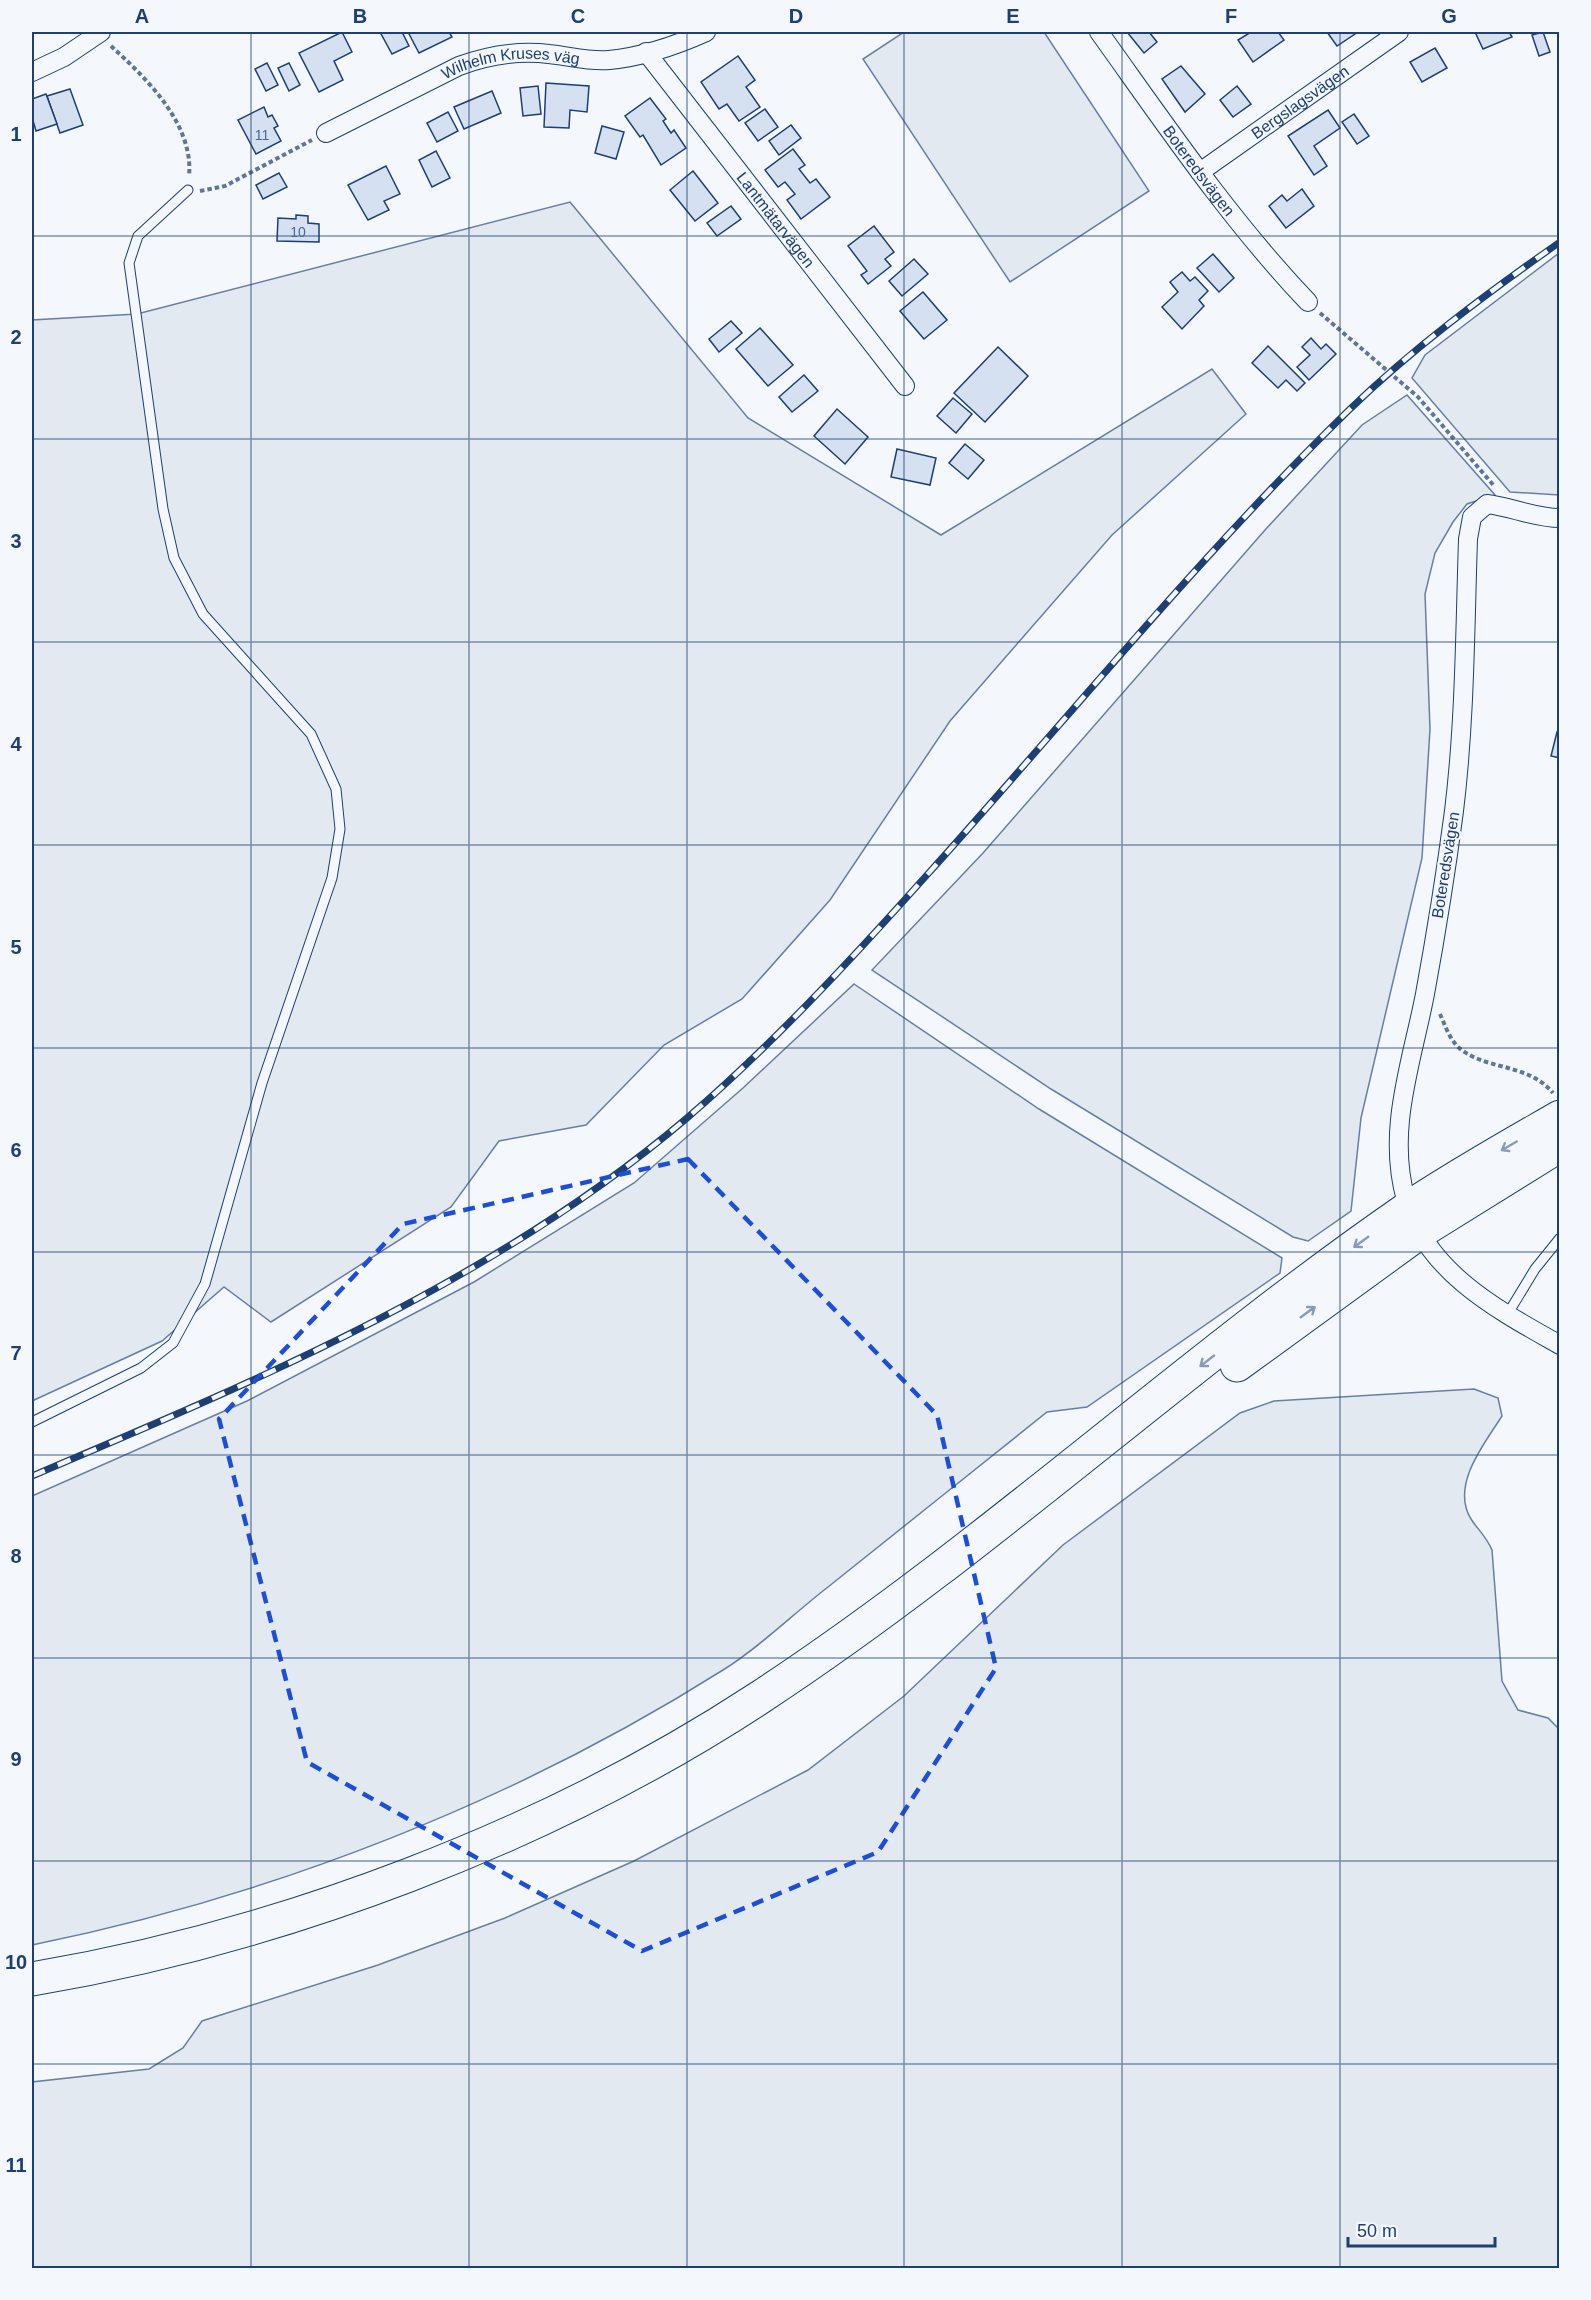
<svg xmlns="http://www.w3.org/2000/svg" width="1591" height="2300" font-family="Helvetica,sans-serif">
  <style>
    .green { fill: #e3e9f0; stroke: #687fa3; stroke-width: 1.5 }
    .building { fill: #d5e0f0; stroke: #1d3f73; stroke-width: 1.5 }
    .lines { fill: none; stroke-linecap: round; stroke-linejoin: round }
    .lane-casing { stroke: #1d3f73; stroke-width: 11 }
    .street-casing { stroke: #1d3f73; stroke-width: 20 }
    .highway-casing { stroke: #1d3f73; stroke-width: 35 }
    .path { stroke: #5e769c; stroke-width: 4; stroke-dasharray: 4.5 3; stroke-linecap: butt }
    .lane { stroke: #f4f7fb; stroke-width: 9 }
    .street { stroke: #f4f7fb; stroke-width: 18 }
    .highway { stroke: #f4f7fb; stroke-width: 33 }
    .rail-casing { stroke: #1d3f73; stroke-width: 7 }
    .rail { stroke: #f4f7fb; stroke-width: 4.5; stroke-dasharray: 14; stroke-linecap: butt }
    .oneway { stroke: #889bb7 }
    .marked { fill: none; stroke: #1d4ed8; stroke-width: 4.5; stroke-dasharray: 12 8; stroke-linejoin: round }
    .grid { fill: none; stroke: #1d3f73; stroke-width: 1.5; stroke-opacity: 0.55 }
    .labels { text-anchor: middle; stroke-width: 4.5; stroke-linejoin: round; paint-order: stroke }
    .number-label { font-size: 14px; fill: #4b6792 }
    .street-label { font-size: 16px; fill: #1d3f73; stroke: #f4f7fb }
    .neatline { fill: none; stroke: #1d3f73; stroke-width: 2 }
    .grid-label { font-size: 20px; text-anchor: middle; font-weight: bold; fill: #1d3f73 }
  </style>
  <rect width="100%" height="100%" fill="#f4f7fb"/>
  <g class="green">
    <polygon points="904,32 1044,32 1149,191 1010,282 863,59"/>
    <polygon points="570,202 748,418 941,535 1212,369 1246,414 1112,535 950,721 830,900 742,999 664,1045 586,1125 499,1141 451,1207 271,1322 224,1287 162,1341 32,1401 32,320 137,314"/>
    <polygon points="1559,253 1559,495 1510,492 1412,378 1425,355"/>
    <polygon points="1407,395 1495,495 1467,504 1453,522 1435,553 1425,594 1430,729 1422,858 1361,1118 1351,1211 1308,1241 1293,1237 1051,1089 872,970 983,853 1265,530 1362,425"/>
    <path d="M854,984L1039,1109L1282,1258L1280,1273L1087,1407L1047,1412C974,1470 901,1529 828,1587C793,1614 760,1647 723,1670C514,1802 273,1896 32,1945V1496L247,1401L474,1282L634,1183L743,1088Z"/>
    <path d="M1474,1389L1498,1398L1502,1416C1485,1443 1450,1485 1471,1519C1478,1530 1486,1536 1492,1550L1502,1681L1518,1710L1548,1718L1559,1729V2268H32V2082L149,2069L183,2048L202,2021L378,1965L505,1918L634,1861L808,1770L904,1696L1063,1545L1240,1413L1274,1401Z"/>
  </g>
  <g class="building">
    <polygon points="342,32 352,52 334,61 343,80 319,92 299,53"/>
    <polygon points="380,32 402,32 409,46 392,54"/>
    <polygon points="408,32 449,32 452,37 419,53"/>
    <polygon points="1127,32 1149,32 1157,42 1144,53"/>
    <polygon points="1251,32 1278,32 1284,40 1253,62 1238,40"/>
    <polygon points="1327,32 1358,32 1337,46"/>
    <polygon points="1475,32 1509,32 1512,37 1483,49"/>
    <polygon points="1543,32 1550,52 1539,56 1532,35"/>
    <polygon points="1435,48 1447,68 1422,82 1410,62"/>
    <polygon points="738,56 755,80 746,87 760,107 739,121 727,104 719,109 701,82"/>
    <polygon points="267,63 278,85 266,91 255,69"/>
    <polygon points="289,63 300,85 289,91 278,68"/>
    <polygon points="1181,66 1205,94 1185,112 1162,79"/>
    <polygon points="546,83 589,86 587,112 570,110 569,128 544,127"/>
    <polygon points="538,86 541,114 523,116 520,88"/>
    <polygon points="1237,86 1251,104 1233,117 1220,100"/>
    <polygon points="70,89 83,125 60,133 47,96"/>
    <polygon points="492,91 501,113 464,129 454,107"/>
    <polygon points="46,94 57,124 36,131 32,117 32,99"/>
    <polygon points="650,98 666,119 663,121 671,133 674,130 686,148 661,165 643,135 640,137 625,116"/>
    <polygon points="264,107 268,117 272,115 278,126 274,128 281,141 256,154 238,120"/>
    <polygon points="765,109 778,127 758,141 745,123"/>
    <polygon points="1328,110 1340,128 1314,146 1327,166 1314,175 1288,136"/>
    <polygon points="448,112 458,131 437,142 427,123"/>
    <polygon points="1354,114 1369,136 1357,144 1342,122"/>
    <polygon points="791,125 801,138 779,155 769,141"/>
    <polygon points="602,126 624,132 616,159 595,153"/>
    <polygon points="793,149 805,165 799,169 810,183 816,179 830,197 801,219 787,200 795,194 785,182 778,187 765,170"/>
    <polygon points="436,151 450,178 432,187 419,160"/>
    <polygon points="386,166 400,194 384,201 389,210 368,220 348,185"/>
    <polygon points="693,171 718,203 695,221 670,190"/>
    <polygon points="279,173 287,187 263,199 256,185"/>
    <polygon points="1302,189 1314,206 1286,228 1269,206 1282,195 1287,201"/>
    <polygon points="731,206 741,219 717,236 707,223"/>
    <polygon points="296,215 308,216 308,223 319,224 319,242 277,241 278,218 296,219"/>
    <polygon points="874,226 894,252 885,259 891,266 868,284 861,275 867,271 848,246"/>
    <polygon points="1213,254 1234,278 1219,292 1197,268"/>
    <polygon points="914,259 928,274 902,296 889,281"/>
    <polygon points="1182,272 1190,281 1195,277 1208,291 1199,300 1204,306 1182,329 1162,307 1178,292 1170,282"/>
    <polygon points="923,292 947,320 924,339 900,311"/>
    <polygon points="731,321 742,333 719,352 709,339"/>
    <polygon points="760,328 793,365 768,386 736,349"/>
    <polygon points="1311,338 1321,349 1326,344 1336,354 1309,380 1297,367 1310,355 1302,347"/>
    <polygon points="1268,346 1305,383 1297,391 1286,380 1278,388 1252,363"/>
    <polygon points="998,347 1028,376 985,422 954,393"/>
    <polygon points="804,375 818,391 792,412 779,397"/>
    <polygon points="953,398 972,414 956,433 937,416"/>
    <polygon points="837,409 868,437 845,464 814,436"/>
    <polygon points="965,444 984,460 968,479 949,463"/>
    <polygon points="897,449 936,458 930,485 891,477"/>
    <polygon points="1557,732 1560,733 1560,758 1551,756"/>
  </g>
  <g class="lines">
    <defs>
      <g id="lane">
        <polyline points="1507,1315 1535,1269 1560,1238"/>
        <polyline points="32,1422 141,1368 173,1343 205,1284 262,1083 332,878 340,829 336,789 311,734 203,614 174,558 163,509 129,263 138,236 188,190"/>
      </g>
      <g id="street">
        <path id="s1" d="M1099,32C1165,124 1229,219 1308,302"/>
        <path id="s2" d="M646,52L905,386"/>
        <polyline points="32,72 64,57 101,32"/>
        <path id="s3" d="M326,133L459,66C489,55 517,50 549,54C569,56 590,62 609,60C641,57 677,45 706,32"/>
        <path id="s4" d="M1200,172L1399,32"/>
        <path d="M1560,518C1535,518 1512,507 1487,504L1472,517L1468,539C1465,630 1465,721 1454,811C1446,872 1436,934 1425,994C1412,1062 1386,1130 1406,1200C1427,1273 1498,1310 1560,1345"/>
      </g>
      <g id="highway">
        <polyline points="1237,1365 1420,1232 1560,1145"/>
        <path d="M32,1979C281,1937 547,1837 759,1698C985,1550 1184,1363 1407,1209C1456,1176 1508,1147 1560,1117"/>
      </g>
    </defs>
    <use href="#lane" class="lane-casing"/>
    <use href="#street" class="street-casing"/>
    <use href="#highway" class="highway-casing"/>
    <g class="path">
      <path d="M111,46C146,78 194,124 189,176"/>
      <polyline points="200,191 225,186 312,140"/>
      <polyline points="1320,313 1418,397 1495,487"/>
      <path d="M1440,1014C1445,1025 1449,1038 1458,1047C1485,1071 1527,1062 1553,1093"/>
    </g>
    <use href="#lane" class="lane"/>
    <use href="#street" class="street"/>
    <use href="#highway" class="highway"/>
    <defs>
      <path id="rail" d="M32,1476C259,1380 497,1280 687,1118C773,1044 850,961 926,876C1066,721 1198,557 1349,410C1413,348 1486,294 1560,242"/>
    </defs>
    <use href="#rail" class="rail-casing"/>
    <use href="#rail" class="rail"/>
  </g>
  <defs><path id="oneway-shaft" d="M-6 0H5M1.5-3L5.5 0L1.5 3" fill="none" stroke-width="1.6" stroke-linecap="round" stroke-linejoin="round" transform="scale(1.5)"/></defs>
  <g class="oneway">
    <use href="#oneway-shaft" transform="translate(1509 1146) rotate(150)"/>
    <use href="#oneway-shaft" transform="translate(1361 1242) rotate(144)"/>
    <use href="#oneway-shaft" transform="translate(1308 1312) rotate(-36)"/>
    <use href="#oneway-shaft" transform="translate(1207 1361) rotate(142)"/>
  </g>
  <path class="marked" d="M688,1159L937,1415L996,1668L878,1852L642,1951L307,1762L219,1419L403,1224Z"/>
  <path class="grid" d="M251,32V2268M469,32V2268M687,32V2268M904,32V2268M1122,32V2268M1340,32V2268M32,236H1560M32,439H1560M32,642H1560M32,845H1560M32,1048H1560M32,1252H1560M32,1455H1560M32,1658H1560M32,1861H1560M32,2064H1560"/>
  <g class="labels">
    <g class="number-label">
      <text x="262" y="140">11</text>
      <text x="298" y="237">10</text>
    </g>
    <g class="street-label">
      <text dy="6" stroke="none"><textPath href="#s3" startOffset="201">Wilhelm Kruses väg</textPath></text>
      <text dy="6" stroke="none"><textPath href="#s4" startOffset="122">Bergslagsvägen</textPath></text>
      <text dy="6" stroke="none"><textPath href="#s1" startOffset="171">Boteredsvägen</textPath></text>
      <text dy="6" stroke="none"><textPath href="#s2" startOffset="212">Lantmätarvägen</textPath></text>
      <text transform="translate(1445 865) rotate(-81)" y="6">Boteredsvägen</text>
    </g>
  </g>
  <rect width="1591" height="2300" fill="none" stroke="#f4f7fb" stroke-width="66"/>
  <path d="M1348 2237v9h147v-9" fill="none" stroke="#1d3f73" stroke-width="3"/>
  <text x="1357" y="2237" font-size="18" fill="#1d3f73" stroke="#f4f7fb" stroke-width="4.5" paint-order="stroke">50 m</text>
  <rect x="33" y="33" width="1525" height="2234" class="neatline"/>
  <g class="grid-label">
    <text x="142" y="23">A</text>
    <text x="360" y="23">B</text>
    <text x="578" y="23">C</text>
    <text x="796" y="23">D</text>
    <text x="1013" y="23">E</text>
    <text x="1231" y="23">F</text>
    <text x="1449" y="23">G</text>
    <text x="16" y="141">1</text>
    <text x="16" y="344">2</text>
    <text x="16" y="548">3</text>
    <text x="16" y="751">4</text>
    <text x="16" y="954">5</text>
    <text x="16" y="1157">6</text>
    <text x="16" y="1360">7</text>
    <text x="16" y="1563">8</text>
    <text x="16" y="1766">9</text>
    <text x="16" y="1969">10</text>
    <text x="16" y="2172">11</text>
  </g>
</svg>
